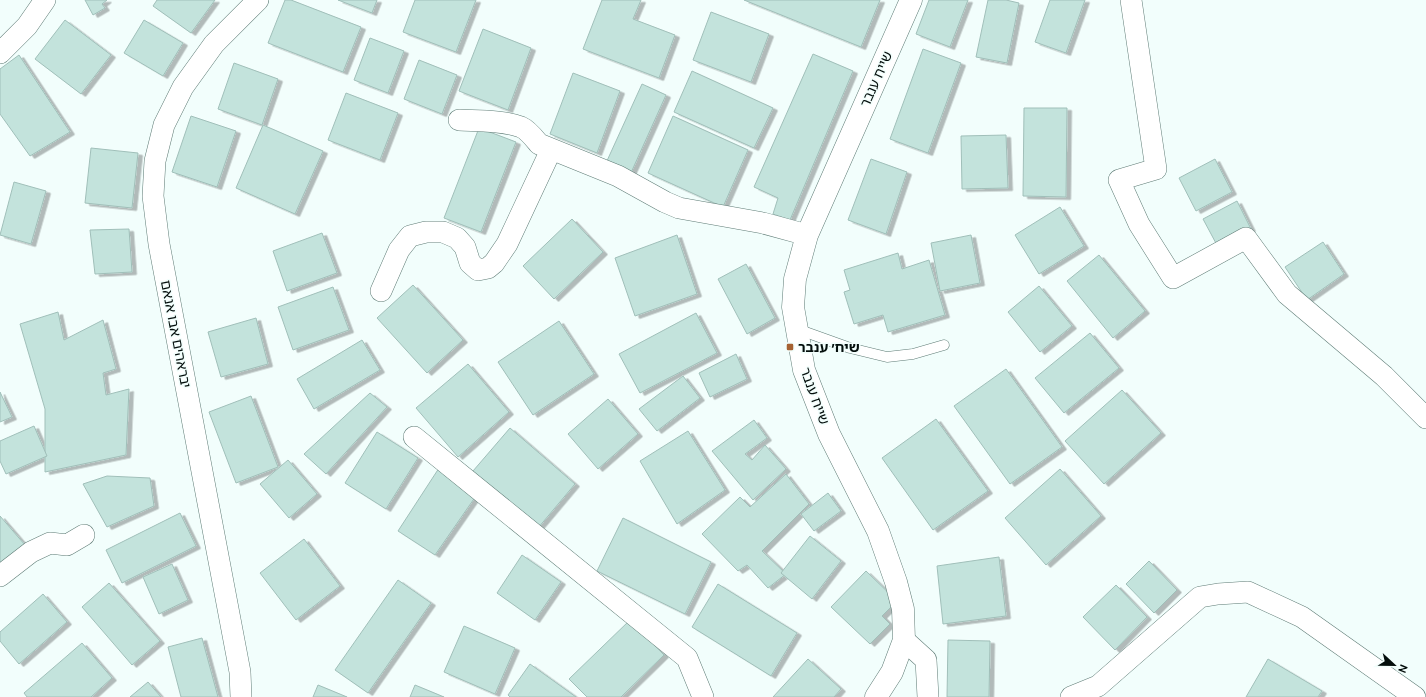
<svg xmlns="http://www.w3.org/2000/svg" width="1426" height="697" font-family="Ubuntu,'Noto Sans Hebrew',sans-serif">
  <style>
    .building { fill: #c3e3dc; stroke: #a0bfb9; filter: url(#shadow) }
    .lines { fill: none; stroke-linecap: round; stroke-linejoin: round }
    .service-casing { stroke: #5f7c76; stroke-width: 11 }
    .minor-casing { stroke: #5f7c76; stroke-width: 22 }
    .tertiary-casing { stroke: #5f7c76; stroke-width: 23 }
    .service { stroke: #fff; stroke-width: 10 }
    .minor { stroke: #fff; stroke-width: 21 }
    .tertiary { stroke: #fff; stroke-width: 22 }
    .poi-dot { fill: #a66233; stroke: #f2fefc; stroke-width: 1.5 }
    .labels { text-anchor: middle; stroke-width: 3; stroke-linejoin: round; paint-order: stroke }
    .street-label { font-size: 14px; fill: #040e0c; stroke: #f2fefc }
    .poi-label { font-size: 14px; font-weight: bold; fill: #040e0c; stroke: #f2fefc; text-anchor: start }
  </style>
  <defs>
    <filter id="shadow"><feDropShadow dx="4.5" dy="2.5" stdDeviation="0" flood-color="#0004"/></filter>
  </defs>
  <rect width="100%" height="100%" fill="#f2fefc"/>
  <g class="building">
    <polygon points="85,0 107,0 102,4 105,8 93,15"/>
    <polygon points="157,0 215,0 191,33 153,6"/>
    <polygon points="285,0 291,0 361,27 343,72 268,43"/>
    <polygon points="338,0 377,0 372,13"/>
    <polygon points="415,0 476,0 456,52 403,32"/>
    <polygon points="602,0 641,0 633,19 675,35 659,78 583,49"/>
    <polygon points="744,0 880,0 861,47"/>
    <polygon points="929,0 968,0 950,47 916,34"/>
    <polygon points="988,0 1006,0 1019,3 1007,63 976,57"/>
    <polygon points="1050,0 1085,0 1066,53 1035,42"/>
    <polygon points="711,12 769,34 751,82 693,60"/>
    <polygon points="65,20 111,55 81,94 35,59"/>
    <polygon points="144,20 183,43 163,76 124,53"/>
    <polygon points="483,29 531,48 508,110 459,91"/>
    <polygon points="370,38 404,51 388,93 354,80"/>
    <polygon points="923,49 961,63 928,153 890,139"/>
    <polygon points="813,54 853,71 790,220 773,214 778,198 754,187"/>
    <polygon points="19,55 70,132 30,156 0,114 0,69"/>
    <polygon points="419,60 457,75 442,114 404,99"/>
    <polygon points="234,63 278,79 262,125 218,109"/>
    <polygon points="692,71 773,108 754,148 674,112"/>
    <polygon points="573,73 620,91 597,153 550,134"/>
    <polygon points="642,84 666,95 630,175 606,163"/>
    <polygon points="346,93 398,113 380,160 328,140"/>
    <polygon points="1024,108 1067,108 1066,197 1023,196"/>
    <polygon points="191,116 236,131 217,187 172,172"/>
    <polygon points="673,116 748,150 723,207 648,173"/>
    <polygon points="263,125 323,151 295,214 236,188"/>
    <polygon points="479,128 516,142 481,232 444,218"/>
    <polygon points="1006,135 1008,188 962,189 961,136"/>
    <polygon points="91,148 138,153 132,208 85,203"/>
    <polygon points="871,159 907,172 886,234 848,220"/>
    <polygon points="1215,159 1232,192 1196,211 1179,178"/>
    <polygon points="14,182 46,191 31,244 0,235"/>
    <polygon points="1237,201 1251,229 1218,247 1203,219"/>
    <polygon points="1060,207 1084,246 1039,274 1015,235"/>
    <polygon points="572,219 603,252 554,299 523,266"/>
    <polygon points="129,229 132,272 95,274 90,230"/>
    <polygon points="322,233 337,273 287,291 273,251"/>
    <polygon points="677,235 697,294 635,316 615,258"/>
    <polygon points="971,235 980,283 940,291 931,243"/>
    <polygon points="1323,242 1344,274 1307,300 1285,267"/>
    <polygon points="898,253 902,269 929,260 945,315 888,332 883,315 854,324 844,292 850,290 844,270"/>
    <polygon points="1099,255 1145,311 1113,338 1067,281"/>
    <polygon points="746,264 775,318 747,334 718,279"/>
    <polygon points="413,285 463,340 427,373 377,318"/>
    <polygon points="1039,286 1072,326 1040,352 1008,312"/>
    <polygon points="333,287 349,330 293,350 278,307"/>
    <polygon points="58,312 64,340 103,320 116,369 103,373 106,395 129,389 126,455 45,472 45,409 20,324"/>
    <polygon points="696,313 717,353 640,393 619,354"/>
    <polygon points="256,318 268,364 221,377 208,332"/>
    <polygon points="559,321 594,374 533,415 498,362"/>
    <polygon points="1090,333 1119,368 1064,413 1035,378"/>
    <polygon points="362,340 380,370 314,409 297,379"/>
    <polygon points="736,354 747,379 710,397 699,373"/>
    <polygon points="468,364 509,412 458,457 416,408"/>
    <polygon points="1006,369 1062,447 1010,484 954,406"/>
    <polygon points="683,376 700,398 657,431 639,409"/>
    <polygon points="1122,390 1161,433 1104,484 1065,441"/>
    <polygon points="0,392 12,417 0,422"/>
    <polygon points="370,393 387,407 326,474 304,454"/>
    <polygon points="251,396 278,467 236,483 209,412"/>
    <polygon points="608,399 638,434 598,469 568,434"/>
    <polygon points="936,419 988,491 933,530 882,458"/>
    <polygon points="754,420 767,438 745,454 752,460 765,445 786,469 753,500 712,451"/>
    <polygon points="34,426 47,456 6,474 0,461 0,441"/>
    <polygon points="510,428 575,484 538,528 473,471"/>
    <polygon points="688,431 725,490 677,524 640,461"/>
    <polygon points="377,432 418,458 386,509 345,483"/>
    <polygon points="288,460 317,494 289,518 260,484"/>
    <polygon points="441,465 478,493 435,555 398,531"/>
    <polygon points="1060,469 1101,516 1046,565 1005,518"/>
    <polygon points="786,474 809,504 762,551 786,574 768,588 747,565 738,571 702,534 740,497 750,507"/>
    <polygon points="107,476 150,478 154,506 107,527 83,484"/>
    <polygon points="828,493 841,511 814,531 801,514"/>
    <polygon points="180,513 196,546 122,583 106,550"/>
    <polygon points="0,516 25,545 0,567"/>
    <polygon points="623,518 711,562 685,614 597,571"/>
    <polygon points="810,536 841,561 812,599 781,573"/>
    <polygon points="304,539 340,586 296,620 260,573"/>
    <polygon points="522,555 561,582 535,620 497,593"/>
    <polygon points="999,557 1006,616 943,624 937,566"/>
    <polygon points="1149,561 1177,590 1154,613 1126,584"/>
    <polygon points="172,564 188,600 159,614 143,577"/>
    <polygon points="866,571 897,601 882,616 890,624 870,644 831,607"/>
    <polygon points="398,580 431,603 368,693 335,670"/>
    <polygon points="109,583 160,641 132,665 82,607"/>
    <polygon points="718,584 797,633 771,676 692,627"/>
    <polygon points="1116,585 1147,617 1115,650 1083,617"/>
    <polygon points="43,594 67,622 19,664 0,641 0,632"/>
    <polygon points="630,620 664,655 621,697 587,697 569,679"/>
    <polygon points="464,626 515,648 495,694 444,672"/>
    <polygon points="202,638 218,697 181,697 168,647"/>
    <polygon points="948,640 990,641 989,697 947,697"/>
    <polygon points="82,643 112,678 91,697 27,697 24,693"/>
    <polygon points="808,659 841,689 834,697 773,697"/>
    <polygon points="1268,659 1322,691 1318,697 1246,697"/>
    <polygon points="530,664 576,697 510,697 508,695"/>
    <polygon points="148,682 161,697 130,697"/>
    <polygon points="318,685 347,697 313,697"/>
    <polygon points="415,685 444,697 410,697"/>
  </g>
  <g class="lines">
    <defs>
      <polyline id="service" points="797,329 850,348 887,357 913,354 944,345"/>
      <g id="minor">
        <polyline points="1131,0 1156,169 1119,180 1139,224 1173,278 1246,238 1287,294 1384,376 1426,418"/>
        <polyline points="0,53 27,26 45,0"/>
        <path d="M459,120C477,121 503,120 521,127C528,130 534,138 539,144L618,176L665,202L679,208L763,223L807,235"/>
        <polyline points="381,291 399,250 410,236 426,232 443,232 457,238 465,247 470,263 478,270 488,268 494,263 507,244 551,150"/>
        <polyline points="414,437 687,658 703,697"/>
        <polyline points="0,576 31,552 50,543 67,545 84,535"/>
        <polyline points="904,640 926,660 928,697"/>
        <polyline points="241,697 240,672 159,244 153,196 155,161 164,125 183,87 214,44 258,0"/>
        <polyline points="1071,697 1098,686 1200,597 1218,594 1248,592 1302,617 1415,697"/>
      </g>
      <polyline id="tertiary" points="876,697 892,672 904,640 903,609 896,582 878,531 829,434 804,370 793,307 795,279 807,235 911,0"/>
    </defs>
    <use href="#service" class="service-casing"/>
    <use href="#minor" class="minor-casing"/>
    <use href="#tertiary" class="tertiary-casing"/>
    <use href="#service" class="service"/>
    <use href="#minor" class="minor"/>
    <use href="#tertiary" class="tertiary"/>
  </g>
  <rect class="poi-dot" x="786" y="343" width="8" height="8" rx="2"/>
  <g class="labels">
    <g class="street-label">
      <text transform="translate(876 79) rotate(-66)" y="5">שייח ענבר</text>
      <text transform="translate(176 334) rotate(79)" y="5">יבראהים אבו אנאם</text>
      <text transform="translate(815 396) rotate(70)" y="5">שייח ענבר</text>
    </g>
    <g class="poi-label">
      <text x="798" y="352">שיח׳ ענבר</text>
    </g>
  </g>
  <g transform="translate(1394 665) rotate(112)" stroke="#f2fefc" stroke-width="3" paint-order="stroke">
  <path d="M0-3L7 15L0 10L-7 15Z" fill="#040e0c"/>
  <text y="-6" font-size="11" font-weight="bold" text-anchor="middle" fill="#040e0c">N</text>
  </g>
</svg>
